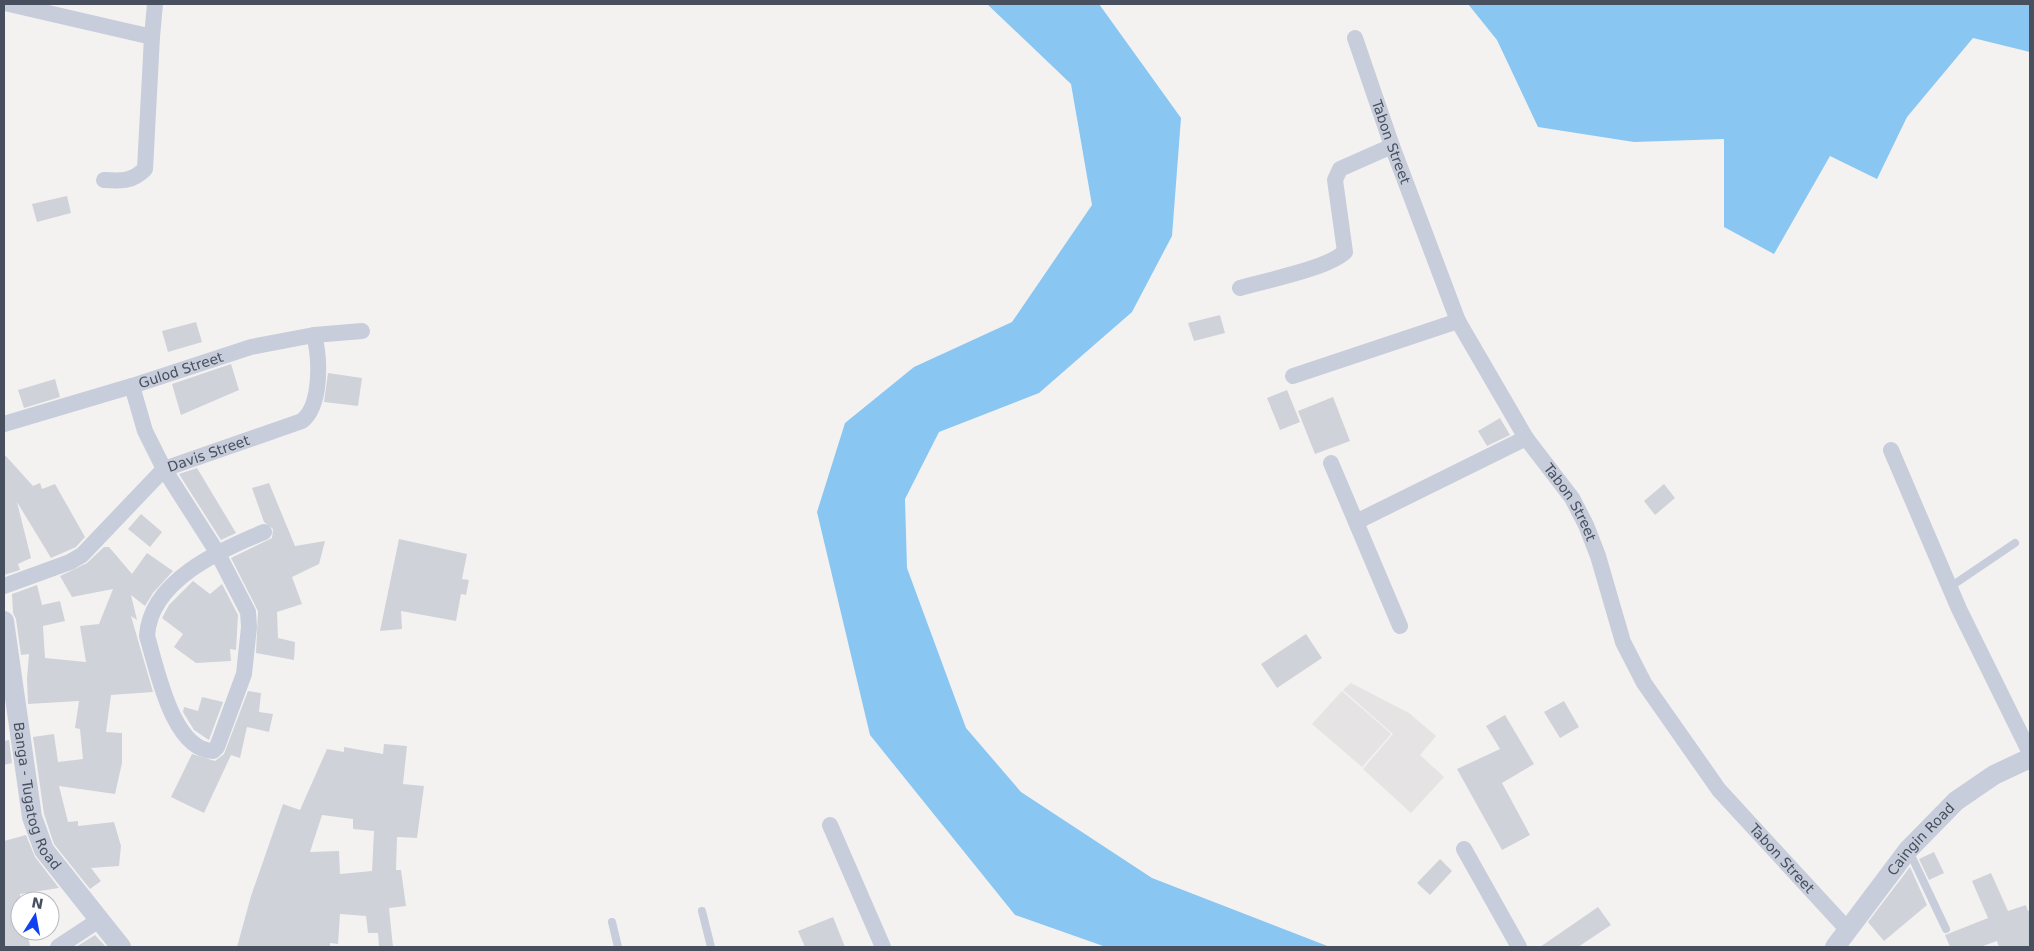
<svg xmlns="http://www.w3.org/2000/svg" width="2034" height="951" font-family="'DejaVu Sans',sans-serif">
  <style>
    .education { fill: #e5e3e3 }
    .water { fill: #89c6f2 }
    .building { fill: #d0d2d9; fill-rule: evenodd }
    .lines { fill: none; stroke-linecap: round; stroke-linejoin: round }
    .service { stroke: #c7cdda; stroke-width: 8 }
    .minor { stroke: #c7cdda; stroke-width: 16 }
    .tertiary { stroke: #c7cdda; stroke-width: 20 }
    .labels { text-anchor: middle; stroke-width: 5; stroke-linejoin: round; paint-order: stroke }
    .street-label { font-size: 14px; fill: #485060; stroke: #fff }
  </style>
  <rect width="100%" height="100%" fill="#f4f2f1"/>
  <g class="education">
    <polygon points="1351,683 1409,713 1436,736 1420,755 1444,777 1411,813 1363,769 1393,734 1343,690"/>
    <polygon points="1342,691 1391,734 1362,767 1312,724"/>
  </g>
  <g class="water">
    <polygon points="987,4 1099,4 1181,118 1172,236 1132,312 1039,393 939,432 905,499 907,568 966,728 1021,792 1152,878 1330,947 1106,947 1015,915 870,735 817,512 845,423 914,367 1012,322 1092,205 1071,84"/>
    <polygon points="1468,4 2030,4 2030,52 1973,38 1907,117 1877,179 1830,156 1774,254 1724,227 1724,139 1634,142 1538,127 1497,40"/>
  </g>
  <g class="building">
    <polygon points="67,196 71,213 37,222 32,204"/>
    <polygon points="1220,315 1225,333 1194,341 1188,323"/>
    <polygon points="196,322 202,342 168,352 162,331"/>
    <polygon points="231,364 239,390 181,415 172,384"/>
    <polygon points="328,373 362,378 358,406 324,402"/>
    <polygon points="55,379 60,397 24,408 18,390"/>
    <polygon points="1287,390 1300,422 1280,430 1267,398"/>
    <polygon points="1333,397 1350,441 1315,454 1298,411"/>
    <polygon points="1500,418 1510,435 1487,446 1478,431"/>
    <polygon points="4,454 33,486 40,483 42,489 55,484 85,537 76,547 51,558 17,502 31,558 18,564 20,570 4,575"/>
    <polygon points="197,468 236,533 221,540 179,474"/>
    <polygon points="269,483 295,546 325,541 319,564 292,577 302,604 277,612 278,638 295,642 294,660 256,653 258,611 231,558 272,538 273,529 264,522 252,488"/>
    <polygon points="1664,484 1675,498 1655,515 1644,501"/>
    <polygon points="141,514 162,532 150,547 128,529"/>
    <polygon points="399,539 467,554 462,579 469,580 466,595 461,594 456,621 401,611 402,629 380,631"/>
    <polygon points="104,547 109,547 132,574 147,553 173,571 153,593 145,606 131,595 137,620 131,616 153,692 111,695 106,732 122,733 122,763 115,794 59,786 68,822 78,821 78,826 114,822 121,846 119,866 91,868 101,881 90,889 54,844 44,814 33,737 54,734 58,762 83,759 80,729 75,728 79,701 28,704 27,679 29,654 21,655 16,619 13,613 12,594 37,585 42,605 60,601 65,621 43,626 45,658 86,662 80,626 99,624 113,589 72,597 60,576 87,563"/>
    <polygon points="193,581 210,594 222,584 238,615 236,650 230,649 231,661 196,663 174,647 183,634 162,618 169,605"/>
    <polygon points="1306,634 1322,658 1277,688 1261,664"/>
    <polygon points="248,691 261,693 259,712 273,714 269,732 247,727 240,758 231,755 204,813 171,797 192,754 215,761 224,754"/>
    <polygon points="202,697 223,702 209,740 194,730 183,712 184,707 198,711"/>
    <polygon points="1564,701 1579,727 1560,738 1544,712"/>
    <polygon points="1505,715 1534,764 1502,783 1530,835 1502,850 1457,769 1500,749 1486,726"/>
    <polygon points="9,740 12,763 4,765 4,741"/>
    <path d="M384,744L407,746L403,784L424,786L417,838L397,837L396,870H401L406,906L389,908L393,947H379L378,933H368L366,916L340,914L338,944L330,943V947H237L251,896L283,804L300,810L327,749L344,752V747L383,754ZM322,815L353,819V829L374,831L372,871L340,874L339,851L310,852Z"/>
    <polygon points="26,835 35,857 59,888 20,894 20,931 27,931 30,946 4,947 4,841"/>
    <polygon points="1934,852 1944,873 1929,880 1919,859"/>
    <polygon points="1440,859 1452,871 1430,895 1417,883"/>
    <polygon points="1910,867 1927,905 1884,941 1868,922"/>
    <polygon points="1991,873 2008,911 2026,905 2028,911 2030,910 2030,947 1999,947 1997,941 1980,947 1950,947 1945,935 1988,918 1972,881"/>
    <polygon points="1598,907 1611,925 1578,947 1540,947"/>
    <polygon points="833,917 845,947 805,947 798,931"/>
    <polygon points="95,935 106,947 76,947"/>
  </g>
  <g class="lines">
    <g class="service">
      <polyline points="1950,587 2015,543"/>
      <polyline points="1909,851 1946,929"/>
      <polyline points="702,911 711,947"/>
      <polyline points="612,922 618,947"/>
    </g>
    <g class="minor">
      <polyline points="9,4 152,37 155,4"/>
      <path id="s1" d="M1355,38L1392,146L1458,321L1526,438L1572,498L1586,525L1598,556L1623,642L1644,683L1719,790L1847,929"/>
      <path d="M104,180C121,181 132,182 145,169L152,37"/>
      <path d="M1240,288C1267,280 1326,269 1345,252L1335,180L1340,169L1392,146"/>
      <polyline points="1293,376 1458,321"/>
      <path d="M132,386L145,431L164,469L217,552L248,612L249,627L244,674L217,747L213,751C172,750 157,668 147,636C150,581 220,550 264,532"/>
      <path id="s2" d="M4,424L132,386L251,347L314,335L362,331"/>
      <polyline points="1891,450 1959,609 2030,753"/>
      <polyline points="1331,463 1400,626"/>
      <polyline points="1356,522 1526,438"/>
      <path id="s3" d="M4,586L70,562L82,555L164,469L302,421C322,405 320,358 314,335"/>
      <polyline points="830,825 883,947"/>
      <polyline points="1464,849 1519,947"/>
      <polyline points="58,947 99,920"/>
    </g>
    <g class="tertiary">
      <path id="s4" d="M4,621L32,817L44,850L121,947"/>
      <path id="s5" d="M1835,947L1908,850L1956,801L1994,775L2030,758"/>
    </g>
  </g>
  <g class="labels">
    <g class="street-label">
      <text dy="5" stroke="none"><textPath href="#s1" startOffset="110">Tabon Street</textPath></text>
      <text dy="5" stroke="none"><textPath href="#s2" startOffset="185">Gulod Street</textPath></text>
      <text dy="5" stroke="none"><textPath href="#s3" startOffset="250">Davis Street</textPath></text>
      <text dy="5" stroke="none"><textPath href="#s1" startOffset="515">Tabon Street</textPath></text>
      <text dy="5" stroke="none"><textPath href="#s4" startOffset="179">Banga - Tugatog Road</textPath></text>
      <text dy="5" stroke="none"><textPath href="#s5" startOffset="138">Caingin Road</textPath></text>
      <text dy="5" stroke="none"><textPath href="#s1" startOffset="935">Tabon Street</textPath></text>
    </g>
  </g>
  <rect width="2034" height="951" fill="none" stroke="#485060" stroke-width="10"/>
  <g transform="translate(35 916) rotate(11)"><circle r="24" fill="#ffffff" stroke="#b6b9bf"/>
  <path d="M0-4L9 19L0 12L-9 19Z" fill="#0e42f1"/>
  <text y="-8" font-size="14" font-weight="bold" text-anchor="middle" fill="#485060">N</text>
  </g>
</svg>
